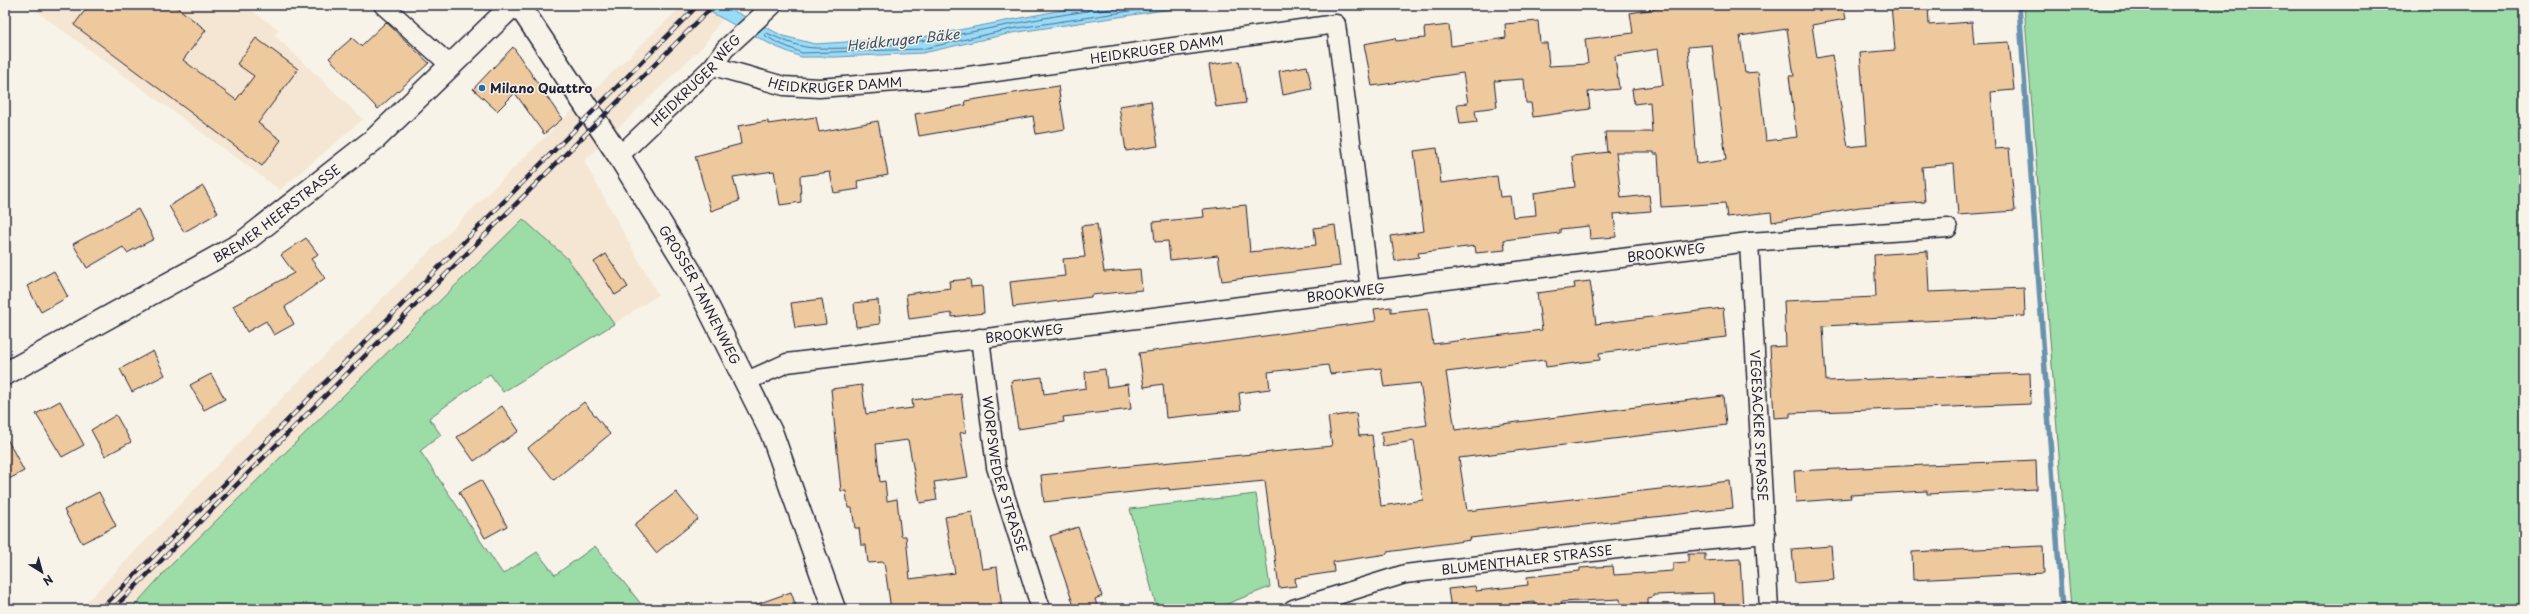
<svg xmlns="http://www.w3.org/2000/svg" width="2529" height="614" font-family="'Playpen Sans',sans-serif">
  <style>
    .built { fill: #f4e6d2 }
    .green { fill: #9cdca6; stroke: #5f7f70 }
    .water { fill: #97dcf9; stroke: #6892ad }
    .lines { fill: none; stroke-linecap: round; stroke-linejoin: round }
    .shore { stroke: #516c87; stroke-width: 1 }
    .stream { stroke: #6892ad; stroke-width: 5.5 }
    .building { fill: #eec99e; stroke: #22223b; fill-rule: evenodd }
    .minor-casing { stroke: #22223b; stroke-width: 21 }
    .tertiary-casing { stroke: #22223b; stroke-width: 25 }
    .secondary-casing { stroke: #22223b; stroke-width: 25 }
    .minor { stroke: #f7f3e8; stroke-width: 18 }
    .tertiary { stroke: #f7f3e8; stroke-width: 22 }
    .secondary { stroke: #f7f3e8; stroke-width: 22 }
    .rail-casing { stroke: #22223b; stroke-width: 4.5 }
    .rail { stroke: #f7f3e8; stroke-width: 3; stroke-dasharray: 9; stroke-linecap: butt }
    .poi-dot { fill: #1f6fb2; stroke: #f7f3e8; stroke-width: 1.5 }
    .labels { text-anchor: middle; stroke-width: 3; stroke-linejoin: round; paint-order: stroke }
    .street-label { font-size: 13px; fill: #22223b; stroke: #f7f3e8 }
    .poi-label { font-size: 13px; font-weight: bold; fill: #22223b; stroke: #f7f3e8; text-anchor: start }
    .water-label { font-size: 14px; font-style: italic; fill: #3f506a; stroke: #f7f3e8 }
  </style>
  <rect width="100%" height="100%" fill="#f7f3e8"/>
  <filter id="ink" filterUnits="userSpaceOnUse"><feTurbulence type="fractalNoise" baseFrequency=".025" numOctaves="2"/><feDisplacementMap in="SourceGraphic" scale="8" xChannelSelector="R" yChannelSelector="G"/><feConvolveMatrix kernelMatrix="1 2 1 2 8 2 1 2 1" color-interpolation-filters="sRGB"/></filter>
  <g filter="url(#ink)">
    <g class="built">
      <polygon points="28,5 244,5 279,30 274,35 363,119 280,190"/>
      <polygon points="683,5 732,5 703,46 584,161 658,295 614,324 568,259 523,219 129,609 80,609 276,404 558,124"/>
    </g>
    <g class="green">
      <polygon points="2024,5 2524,5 2524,609 2071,609"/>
      <polygon points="523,219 568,259 614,324 503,392 490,374 429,418 441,435 420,451 503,574 537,552 555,575 595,546 645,609 131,609 171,565"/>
      <polygon points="1256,494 1270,587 1214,609 1157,609 1130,509"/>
    </g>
    <polygon class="water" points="697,5 722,5 783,36 815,44 923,37 1057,11 1101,5 1198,5 1012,33 923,53 835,57 801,57 774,46"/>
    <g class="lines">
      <g class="shore">
        <path d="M1092,5L1088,11C999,23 906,52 816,48C800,48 782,40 767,33L764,35L776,42L802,53L922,49L1011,29L1170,5"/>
        <polyline points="1097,5 1099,11 1136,5"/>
      </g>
      <polyline class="stream" points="2019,5 2062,609"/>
    </g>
    <g class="building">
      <polygon points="89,5 174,5 206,30 183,60 236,100 254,76 237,64 256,38 298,69 258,123 281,140 262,166 74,25"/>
      <path d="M1678,5H1843L1846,19L1812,25L1817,58L1832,55L1848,147L1867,145L1860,53L1895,50L1891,5H1928L1929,25L1972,22L1974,44L2009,42L2014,90L1991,92L1995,149L2009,148L2015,211L1958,215L1954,164L1922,167L1925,202L1860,207L1772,222L1771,212L1727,217L1725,203L1661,207L1658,154H1654V152H1616L1621,198L1649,195L1651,211L1614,214L1616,237L1590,239L1589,226L1560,229V233L1504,240L1505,250L1476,253L1475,246L1418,253L1419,257L1395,261L1391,236L1424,231L1414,151L1437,148L1441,183L1497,176L1500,197L1510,196L1513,217L1536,215L1534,193L1575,187L1572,156L1609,152H1607L1605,132H1652L1650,102L1634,104L1632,89L1663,85L1658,49L1615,56L1619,89L1588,92L1590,109L1533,117L1531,103H1526L1524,79L1494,81L1497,107L1475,110L1477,122L1460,124L1457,104L1468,103L1463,73L1372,86L1364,44L1395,38L1396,41L1425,38L1424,28L1449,25L1451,46L1506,38L1505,24L1538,21L1540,43H1547L1549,66L1588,64L1585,39L1633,33L1630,13ZM1787,29L1794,76H1789L1797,137L1766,141L1758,72L1745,73L1740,36ZM1712,45L1726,160L1697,164L1688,47Z"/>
      <polygon points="386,22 429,63 378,109 329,58 352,38 361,46"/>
      <polygon points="513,47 562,119 544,134 515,93 497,111 473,89"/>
      <polygon points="1239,61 1246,103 1216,107 1209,65"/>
      <polygon points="1307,66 1312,89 1283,95 1279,71"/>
      <polygon points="1058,86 1065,129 1036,134 1033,116 919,136 915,114 966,105 965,101"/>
      <polygon points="1151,101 1158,146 1126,151 1119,106"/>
      <polygon points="816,117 819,132 878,121 888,175 857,181 859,189 834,193 830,172 800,176 801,202 780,205 774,171 733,177 739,201 711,211 695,156 741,144 738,126 768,121 768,124"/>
      <polygon points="203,186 218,213 184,232 169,206"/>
      <polygon points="1246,205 1250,252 1316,245 1314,228 1335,225 1340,266 1222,281 1218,255 1170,260 1168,241 1155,242 1153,222 1204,217 1203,209"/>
      <polygon points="138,209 154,239 127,253 123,247 87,268 73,244"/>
      <polygon points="1097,224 1104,272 1140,269 1142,290 1091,295 1091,297 1013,307 1010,282 1065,276 1063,259 1085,257 1081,226"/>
      <polygon points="306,238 318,254 311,259 325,278 285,307 294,324 274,335 266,321 247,332 233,306 294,273 281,255"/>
      <polygon points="1927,251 1929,292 2024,288 2025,316 1823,326 1826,381 2030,373 2031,404 1790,413 1790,417 1774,418 1770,347 1786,346 1784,301 1876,297 1874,255"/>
      <polygon points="606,254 628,287 615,295 594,262"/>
      <polygon points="54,271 68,297 41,312 27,286"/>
      <polygon points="970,279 971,287 982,286 984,313 952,317 952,313 909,319 906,294 950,288 949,281"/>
      <polygon points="1590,281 1596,324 1723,308 1726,337 1599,353 1600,360 1583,362 1546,367 1545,360 1446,372 1455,430 1723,396 1726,425 1459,458 1467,511 1730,481 1733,508 1470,538 1471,540 1387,552 1387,554 1333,562 1334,572 1295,578 1296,586 1279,588 1265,481 1169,490 1169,488 1044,502 1041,475 1332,446 1328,417 1356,413 1359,436 1372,435 1381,506 1423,500 1414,441 1383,446 1381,432 1427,425 1420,383 1384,387 1381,368 1330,374 1328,365 1268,372 1270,389 1239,393 1241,410 1166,418 1163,384 1144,387 1139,353 1376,321 1374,309 1391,307 1391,312 1428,308 1433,344 1542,330 1537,293 1575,288 1574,283"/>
      <polygon points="822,299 826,324 795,328 791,303"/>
      <polygon points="878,300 880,324 856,327 854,303"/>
      <polygon points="153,351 165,375 132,392 120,369"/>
      <polygon points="1105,369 1107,387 1128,384 1131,409 1063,417 1064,422 1018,429 1011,381 1042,377 1044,394 1086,388 1085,372"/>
      <polygon points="211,374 225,399 204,410 190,385"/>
      <polygon points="862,385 866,414 913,408 912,400 961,394 966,432 960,433 968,477 934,482 937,500 920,503 908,440 876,444 880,482 885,481 887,501 897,499 901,536 906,536 910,579 955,573 945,517 972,512 982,569 997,567 1002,609 891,609 884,562 868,563 866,545 861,545 859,528 855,528 852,508 848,508 846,491 841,491 831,389"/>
      <polygon points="60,401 84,445 62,457 36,414"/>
      <polygon points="584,402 610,434 554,480 528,448"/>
      <polygon points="502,406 519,431 474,461 457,437"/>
      <polygon points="116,415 131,442 105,456 91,430"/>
      <polygon points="5,435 24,471 5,481"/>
      <polygon points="2036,460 2037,489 1927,494 1927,491 1850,495 1851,498 1796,502 1794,471"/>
      <polygon points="481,480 507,526 485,538 459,492"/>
      <polygon points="99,492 116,526 82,543 64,510"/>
      <polygon points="676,492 698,519 656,553 634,525"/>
      <polygon points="1078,527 1102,596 1095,599 1098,609 1075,609 1050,536"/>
      <polygon points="1831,546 1834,580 1795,583 1792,549"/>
      <polygon points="2043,546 2044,573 1913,580 1912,552"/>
      <polygon points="1688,554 1705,554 1705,561 1740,559 1743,609 1715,609 1714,593 1653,595 1653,597 1648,598 1648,609 1621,609 1620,599 1561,602 1562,609 1535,609 1534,602 1478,609 1451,609 1448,589 1475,586 1476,591 1528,585 1527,577 1580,571 1580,568 1613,566 1614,575 1673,571 1673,563 1688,562"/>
      <polygon points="791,592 797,609 749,609 749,607"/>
    </g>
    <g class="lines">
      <defs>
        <g id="minor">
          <polyline points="383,5 451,66"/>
          <path id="s1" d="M713,66L784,86L819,88L961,77L1336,24L1370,290"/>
          <path id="s2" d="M619,156L713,66L725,49L773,5"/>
          <path id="s3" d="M1749,242L1769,609"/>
          <path id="s4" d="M980,338L996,467L1041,609"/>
          <path id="s5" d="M747,381L787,363L1749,242L1948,228"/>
          <path id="s6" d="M1293,609L1405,574L1660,544L1766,534"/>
        </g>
        <g id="tertiary">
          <path id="s7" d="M519,5L619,156L690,271L772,434L834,609"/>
        </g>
        <g id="secondary">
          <path id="s8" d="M5,374L241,244L376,138L513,5"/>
        </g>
      </defs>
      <use href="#minor" class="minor-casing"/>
      <use href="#tertiary" class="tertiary-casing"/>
      <use href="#secondary" class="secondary-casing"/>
      <use href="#minor" class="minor"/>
      <use href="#tertiary" class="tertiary"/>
      <use href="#secondary" class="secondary"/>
      <defs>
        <g id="rail">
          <polyline points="101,609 698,5"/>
          <polyline points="113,609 714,5"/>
        </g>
      </defs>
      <use href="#rail" class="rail-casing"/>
      <use href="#rail" class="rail"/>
    </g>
  </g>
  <circle class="poi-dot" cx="482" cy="88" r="4"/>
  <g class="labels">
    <g class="street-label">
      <text dy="5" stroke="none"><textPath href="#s1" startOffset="449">HEIDKRUGER DAMM</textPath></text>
      <text dy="5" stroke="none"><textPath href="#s2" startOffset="108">HEIDKRUGER WEG</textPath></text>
      <text dy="5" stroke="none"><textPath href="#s1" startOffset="125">HEIDKRUGER DAMM</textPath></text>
      <text dy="5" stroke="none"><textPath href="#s8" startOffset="316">BREMER HEERSTRASSE</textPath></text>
      <text dy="5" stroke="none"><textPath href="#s5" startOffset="930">BROOKWEG</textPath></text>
      <text dy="5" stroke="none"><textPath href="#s5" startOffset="607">BROOKWEG</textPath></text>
      <text dy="5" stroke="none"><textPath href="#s7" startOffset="342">GROSSER TANNENWEG</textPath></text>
      <text dy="5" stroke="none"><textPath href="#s5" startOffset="283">BROOKWEG</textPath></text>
      <text dy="5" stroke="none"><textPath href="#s3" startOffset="184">VEGESACKER STRASSE</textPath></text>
      <text dy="5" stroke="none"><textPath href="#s4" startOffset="139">WORPSWEDER STRASSE</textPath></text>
      <text dy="5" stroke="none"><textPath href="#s6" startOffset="240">BLUMENTHALER STRASSE</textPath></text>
    </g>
    <g class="poi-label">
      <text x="490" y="93">Milano Quattro</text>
    </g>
    <g class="water-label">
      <text transform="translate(903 40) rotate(-6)" y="5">Heidkruger Bäke</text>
    </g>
  </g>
  <rect width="2529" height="614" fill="none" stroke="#f7f3e8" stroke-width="20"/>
  <rect x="10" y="10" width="2509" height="594" fill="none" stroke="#22223b" stroke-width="1.5" filter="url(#ink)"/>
  <g transform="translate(42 572) rotate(143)" stroke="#f7f3e8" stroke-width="3" paint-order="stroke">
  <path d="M0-3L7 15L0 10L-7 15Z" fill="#22223b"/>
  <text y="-6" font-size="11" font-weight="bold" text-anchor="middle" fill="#22223b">N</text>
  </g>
</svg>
